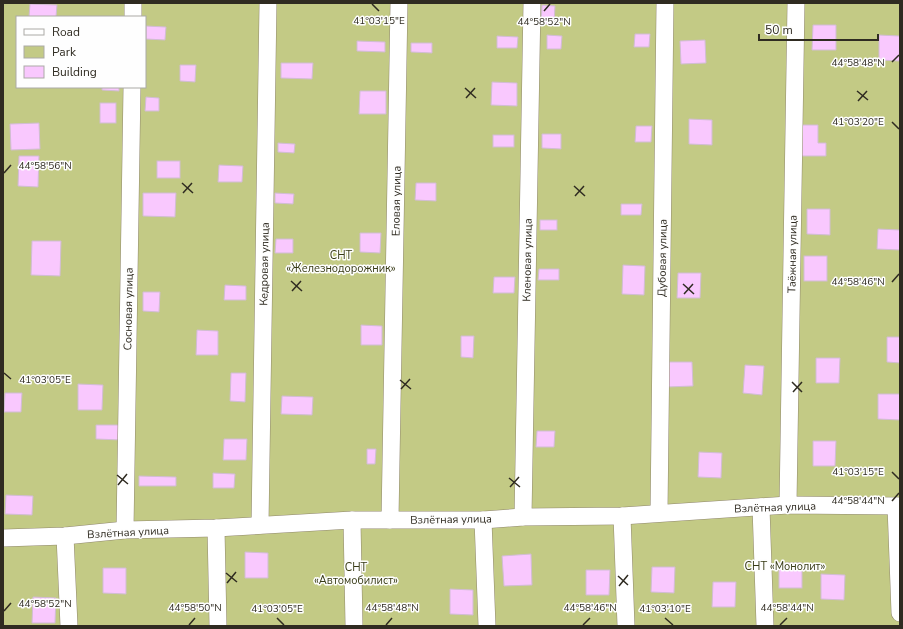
<svg xmlns="http://www.w3.org/2000/svg" width="903" height="629" font-family="'Nunito Sans',sans-serif">
  <style>
    .green { fill: #c3ca85; fill-rule: evenodd }
    .building { fill: #f9c8fe; stroke: #d1bdd3 }
    .lines { fill: none; stroke-linecap: round; stroke-linejoin: round }
    .minor-casing { stroke: #90876e; stroke-width: 18 }
    .minor { stroke: #fff; stroke-width: 17 }
    .ticks { fill: none; stroke: #2f2b21; stroke-width: 1.5 }
    .labels { text-anchor: middle; stroke-width: 3; stroke-linejoin: round; paint-order: stroke }
    .street-label { font-size: 11px; fill: #2f2b21; stroke: #fefefe }
    .park-label { font-size: 11px; fill: #363914; stroke: #fefefe }
    .ticks-label { font-size: 10px; text-anchor: middle; fill: #2f2b21; stroke: #fefefe; stroke-width: 3; stroke-linejoin: round; paint-order: stroke }
  </style>
  <rect width="100%" height="100%" fill="#faf0d4"/>
  <path class="green" d="M3,3H900V626H3ZM17,17H145V87H17Z"/>
  <g class="building">
    <polygon points="30,4 57,5 56,17 29,17"/>
    <polygon points="542,5 555,6 554,24 541,24"/>
    <polygon points="813,25 836,25 836,50 812,50"/>
    <polygon points="146,26 166,27 165,40 146,39"/>
    <polygon points="635,34 650,34 649,47 634,47"/>
    <polygon points="547,35 562,36 561,49 547,49"/>
    <polygon points="879,35 900,36 900,61 879,60"/>
    <polygon points="497,36 518,37 517,48 497,48"/>
    <polygon points="705,40 706,63 681,64 680,41"/>
    <polygon points="357,41 385,42 385,52 357,51"/>
    <polygon points="411,43 432,43 432,53 411,52"/>
    <polygon points="281,63 313,63 312,79 281,78"/>
    <polygon points="180,65 196,65 195,82 180,81"/>
    <polygon points="492,82 517,83 517,106 491,105"/>
    <polygon points="102,87 119,87 119,91 102,90"/>
    <polygon points="360,91 386,91 386,114 359,114"/>
    <polygon points="146,97 159,98 159,111 145,111"/>
    <rect x="100" y="103" width="16" height="20"/>
    <polygon points="689,119 712,120 712,145 689,144"/>
    <polygon points="39,123 40,149 11,150 10,124"/>
    <polygon points="800,125 818,125 818,143 826,143 826,156 800,156"/>
    <polygon points="636,126 652,126 651,142 635,142"/>
    <polygon points="542,134 561,134 561,149 542,148"/>
    <rect x="493" y="135" width="21" height="12"/>
    <polygon points="278,143 295,144 294,153 278,152"/>
    <polygon points="19,156 39,156 38,187 18,186"/>
    <rect x="157" y="161" width="23" height="17"/>
    <polygon points="219,165 243,166 242,182 218,182"/>
    <polygon points="416,183 436,183 436,201 415,200"/>
    <polygon points="143,193 176,193 175,217 143,216"/>
    <polygon points="275,193 294,194 293,204 275,203"/>
    <polygon points="621,204 642,204 641,215 621,215"/>
    <polygon points="807,209 830,209 830,235 807,234"/>
    <rect x="540" y="220" width="17" height="10"/>
    <polygon points="878,229 900,230 900,250 877,249"/>
    <polygon points="360,233 381,233 380,253 360,252"/>
    <polygon points="276,239 293,239 293,253 275,253"/>
    <polygon points="32,241 61,241 60,276 31,275"/>
    <rect x="804" y="256" width="23" height="25"/>
    <polygon points="623,265 645,266 644,295 622,294"/>
    <polygon points="539,269 559,269 559,280 538,280"/>
    <polygon points="678,273 701,273 700,298 677,298"/>
    <polygon points="494,277 515,277 514,293 493,293"/>
    <polygon points="225,285 246,286 246,300 224,300"/>
    <polygon points="143,292 160,292 159,312 143,311"/>
    <polygon points="361,325 382,326 382,345 361,345"/>
    <polygon points="197,330 218,331 218,355 196,355"/>
    <polygon points="461,336 474,336 473,358 461,357"/>
    <polygon points="887,337 900,337 900,363 887,362"/>
    <polygon points="816,358 840,358 839,383 816,383"/>
    <polygon points="667,362 692,362 693,386 667,387"/>
    <polygon points="745,365 764,366 762,395 743,393"/>
    <polygon points="231,373 246,373 245,402 230,401"/>
    <polygon points="78,384 103,385 102,410 78,410"/>
    <polygon points="5,393 22,393 21,412 4,412"/>
    <polygon points="878,394 900,394 900,420 878,419"/>
    <polygon points="282,396 313,397 312,415 281,414"/>
    <polygon points="96,425 121,425 121,440 96,439"/>
    <polygon points="537,431 555,431 554,447 536,447"/>
    <polygon points="224,439 247,439 246,460 223,460"/>
    <polygon points="813,441 836,441 835,466 813,466"/>
    <polygon points="367,449 376,449 375,464 367,464"/>
    <polygon points="699,452 722,453 721,478 698,477"/>
    <polygon points="213,473 235,474 234,488 213,488"/>
    <polygon points="139,476 176,477 176,486 139,486"/>
    <polygon points="6,495 33,496 32,515 5,514"/>
    <polygon points="245,552 268,553 268,578 245,578"/>
    <polygon points="531,554 532,585 504,586 502,556"/>
    <rect x="779" y="563" width="23" height="25"/>
    <polygon points="652,567 675,567 674,593 651,592"/>
    <polygon points="103,568 126,568 126,594 103,593"/>
    <polygon points="586,570 610,570 609,595 586,595"/>
    <polygon points="821,574 845,575 844,600 821,599"/>
    <polygon points="713,582 736,582 735,607 712,607"/>
    <polygon points="450,589 473,590 473,615 450,614"/>
    <polygon points="33,597 56,598 55,623 32,623"/>
  </g>
  <g class="lines">
    <defs>
      <g id="minor">
        <polyline points="133,17 133,3"/>
        <polyline points="788,505 796,3"/>
        <polyline points="896,506 900,613"/>
        <polyline points="761,507 765,626"/>
        <polyline points="659,513 665,3"/>
        <polyline points="622,516 626,626"/>
        <polyline points="523,517 532,3"/>
        <polyline points="352,520 354,626"/>
        <polyline points="390,520 399,3"/>
        <polyline points="483,520 487,626"/>
        <polyline points="260,525 268,3"/>
        <polyline points="216,528 218,626"/>
        <polyline points="125,530 132,87"/>
        <polyline points="65,536 69,626"/>
        <polyline points="3,538 65,536 125,530 216,528 352,520 483,520 523,517 622,516 788,505 900,506"/>
      </g>
    </defs>
    <use href="#minor" class="minor-casing"/>
    <use href="#minor" class="minor"/>
  </g>
  <path class="ticks" d="M372,4L379,11M544,11L550,4M892,62L899,55M465,88L476,98M857,91L868,100M466,98L475,88M858,101L867,91M892,122L899,129M4,173L11,165M182,183L193,193M574,186L585,196M183,193L192,183M575,196L584,186M291,281L302,291M892,282L899,274M683,284L694,294M292,291L301,281M684,294L693,284M4,373L11,379M400,380L411,389M792,382L802,392M401,389L410,379M793,392L802,382M892,472L899,479M117,475L128,484M509,478L520,487M118,485L127,474M510,487L519,477M892,501L899,493M226,573L237,582M618,576L628,585M227,583L236,572M619,586L628,575M4,611L11,603M277,618L284,625M665,618L673,625M189,625L195,618M386,625L392,618M583,625L590,618M780,625L787,618"/>
  <g class="labels">
    <g class="street-label">
      <text transform="translate(396 201) rotate(-89)" y="4">Еловая улица</text>
      <text transform="translate(792 254) rotate(-89)" y="4">Таёжная улица</text>
      <text transform="translate(662 258) rotate(-89)" y="4">Дубовая улица</text>
      <text transform="translate(527 260) rotate(-89)" y="4">Кленовая улица</text>
      <text transform="translate(264 264) rotate(-89)" y="4">Кедровая улица</text>
      <text transform="translate(128 309) rotate(-89)" y="4">Сосновая улица</text>
      <text transform="translate(775 507) rotate(-2)" y="4">Взлётная улица</text>
      <text transform="translate(451 519) rotate(-1)" y="4">Взлётная улица</text>
      <text transform="translate(128 532) rotate(-3)" y="4">Взлётная улица</text>
    </g>
    <g class="park-label">
      <text x="341" y="259">СНТ<tspan x="341" dy="13">«Железнодорожник»</tspan></text>
      <text x="785" y="570">СНТ «Монолит»</text>
      <text x="356" y="571">СНТ<tspan x="356" dy="13">«Автомобилист»</tspan></text>
    </g>
  </g>
  <g class="ticks-label">
    <text x="379" y="24">41°03'15"E</text>
    <text x="544" y="25">44°58'52"N</text>
    <text x="858" y="66">44°58'48"N</text>
    <text x="858" y="125">41°03'20"E</text>
    <text x="45" y="169">44°58'56"N</text>
    <text x="858" y="285">44°58'46"N</text>
    <text x="45" y="383">41°03'05"E</text>
    <text x="858" y="475">41°03'15"E</text>
    <text x="858" y="504">44°58'44"N</text>
    <text x="45" y="607">44°58'52"N</text>
    <text x="195" y="611">44°58'50"N</text>
    <text x="392" y="611">44°58'48"N</text>
    <text x="590" y="611">44°58'46"N</text>
    <text x="787" y="611">44°58'44"N</text>
    <text x="277" y="612">41°03'05"E</text>
    <text x="665" y="612">41°03'10"E</text>
  </g>
  <rect width="903" height="629" fill="none" stroke="#2f2b21" stroke-width="8"/>
  <rect x="16" y="16" width="130" height="72" fill="#fefefe" stroke="#abaaa6"/>
  <rect x="24" y="29" width="20" height="6" fill="#ffffff" stroke="#abaaa6"/>
  <text x="52" y="36" font-size="12" fill="#2f2b21">Road</text>
  <rect x="24" y="46" width="20" height="12" fill="#c3ca85" stroke="#abaaa6"/>
  <text x="52" y="56" font-size="12" fill="#2f2b21">Park</text>
  <rect x="24" y="66" width="20" height="12" fill="#f9c8fe" stroke="#abaaa6"/>
  <text x="52" y="76" font-size="12" fill="#2f2b21">Building</text>
  <path d="M759 34v6h119v-6" fill="none" stroke="#2f2b21" stroke-width="2"/>
  <text x="765" y="34" font-size="12" fill="#2f2b21" stroke="#fefefe" stroke-width="3" paint-order="stroke">50 m</text>
</svg>
